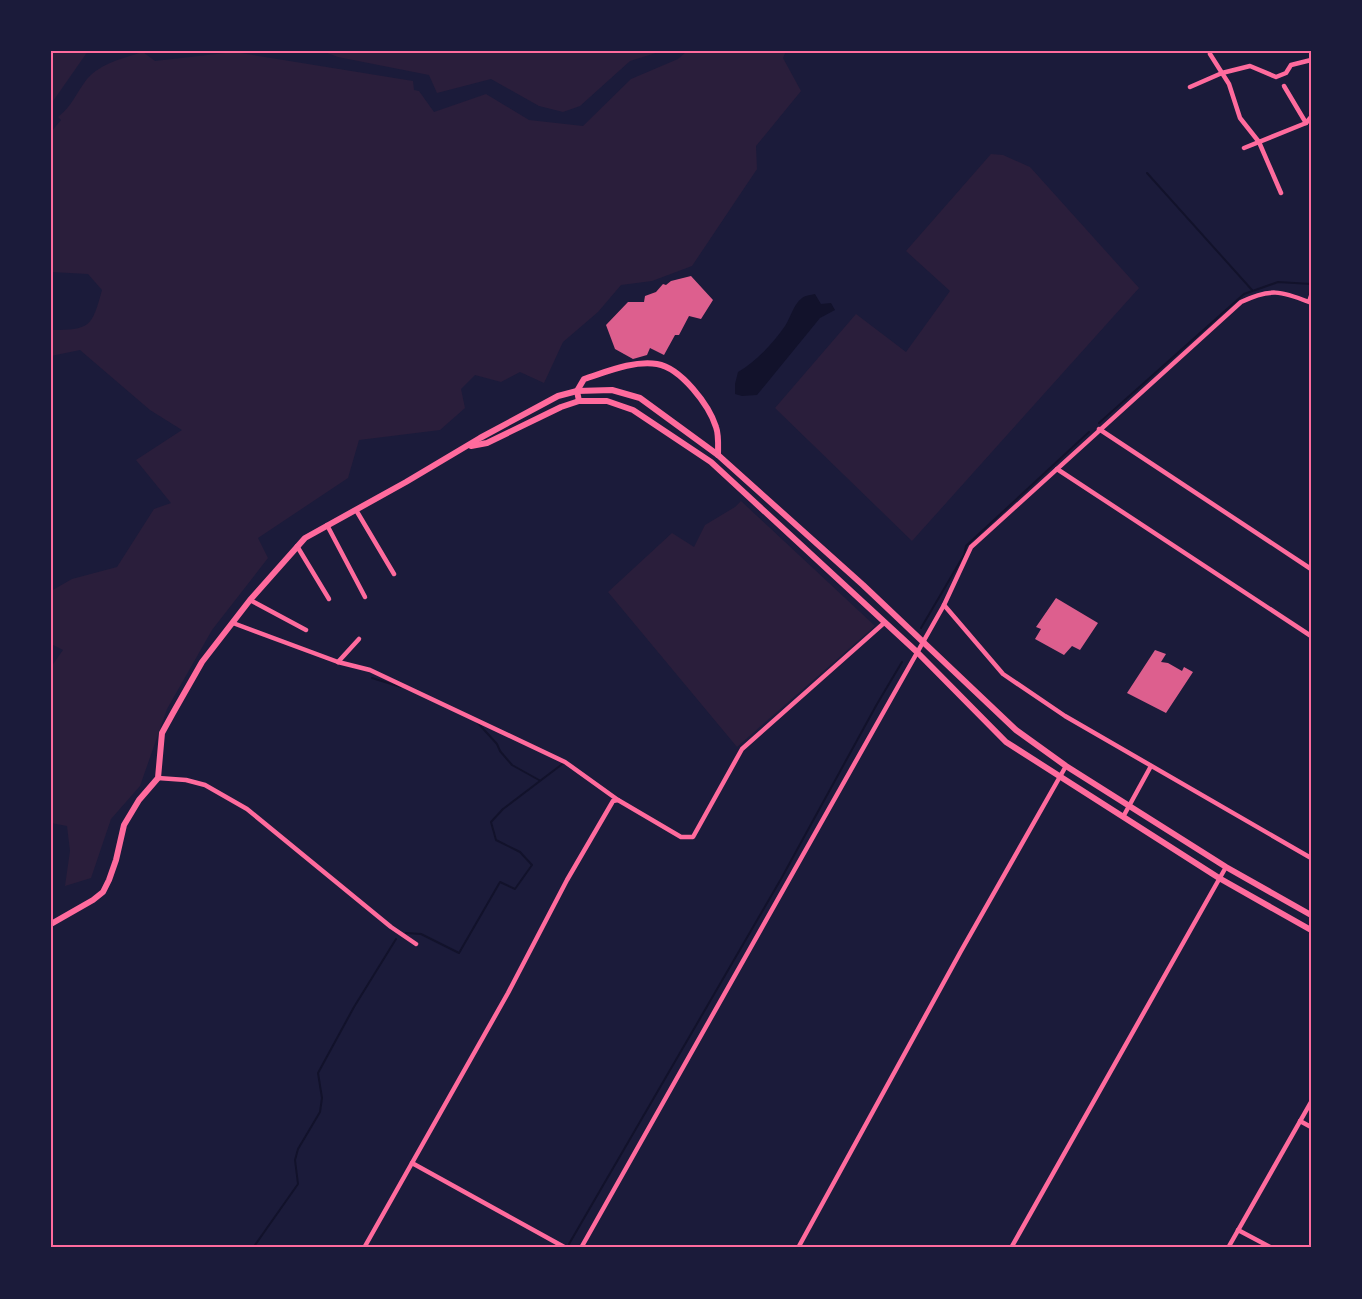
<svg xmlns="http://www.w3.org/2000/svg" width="1362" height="1299" font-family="'Sofia Sans Condensed',sans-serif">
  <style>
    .green { fill: #2a1e3b }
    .water { fill: #12122b }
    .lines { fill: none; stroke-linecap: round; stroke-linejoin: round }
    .stream { stroke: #12122b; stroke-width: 2 }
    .building { fill: #dd5f8e }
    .minor { stroke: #ff6b9d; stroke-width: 4.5 }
    .tertiary { stroke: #ff6b9d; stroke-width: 6 }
    .neatline { fill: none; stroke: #ff6b9d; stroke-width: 2 }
  </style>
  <rect width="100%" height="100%" fill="#1b1b3a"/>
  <g class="green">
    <polygon points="51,51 88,51 51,104"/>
    <polygon points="322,51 662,51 630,61 580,106 563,112 539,106 491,79 437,93 429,75 338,57"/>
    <path d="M687,51H786L783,58L801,91L756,146L757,169L692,266L652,281L621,285L598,312L563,342L544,383L520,372L501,382L475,375L461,389L465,408L440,430L359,440L348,478L258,538L268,558L212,630L167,709L140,786L111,819L91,878L65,886L70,851L67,826L51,823V667L63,650L51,644V591L72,579L117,567L154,509L171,503L136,460L182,430L150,410L80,350L51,356V330C90,330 92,327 102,290L88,274L51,272V132L61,120L58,117C73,105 76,93 87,79C101,63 124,58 143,52L155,61L234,52L413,81L414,90L419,91L434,112L486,94L529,120L583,126L631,79L678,59Z"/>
    <polygon points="991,154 1003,155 1030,167 1139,288 912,541 775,408 856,314 906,352 950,291 906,251"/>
    <polygon points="741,501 875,626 737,747 608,592 672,533 694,547 705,525 735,507"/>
  </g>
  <path class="water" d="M815,294L821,304L831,303L835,310L820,318L757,395L742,396L735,394V384L738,372C756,362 773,343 785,326C791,317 793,305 802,298C806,295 811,295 815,294Z"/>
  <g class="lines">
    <g class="stream">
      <polyline points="1147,173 1252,290"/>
      <polyline points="1099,423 1244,294 1278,282 1311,284"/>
      <polyline points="921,628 964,555 966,546 1089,432"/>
      <polyline points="372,678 401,687"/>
      <polyline points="477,722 497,744 500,751 512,765 539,780"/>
      <polyline points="406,933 421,934 459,953 500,882 515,889 532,865 520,852 496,840 491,822 503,809 565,762"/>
      <polyline points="569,1244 781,879 877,704 902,662"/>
      <polyline points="253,1248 298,1184 295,1160 298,1149 320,1112 322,1098 318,1073 354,1007 396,939"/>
    </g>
  </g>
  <g class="building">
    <polygon points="691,276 713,300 701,319 689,316 679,335 675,335 664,355 650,348 647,355 633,359 615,349 606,325 628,302 644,302 645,296 656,292 663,284 666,285 671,281"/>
    <polygon points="1056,598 1098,623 1080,650 1072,646 1064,655 1035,639 1041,629 1036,627"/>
    <polygon points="1155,650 1166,654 1161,662 1168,663 1182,671 1184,667 1193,672 1166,713 1127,693"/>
  </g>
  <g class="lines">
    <g class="minor">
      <polyline points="1210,54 1229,84 1240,118 1259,142 1281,193"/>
      <polyline points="1284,86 1306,123"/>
      <polyline points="1190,87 1222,73 1250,66 1276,77 1286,73 1291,65 1311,60"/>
      <polyline points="1244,148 1306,123 1311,117"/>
      <polyline points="1099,429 1311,569"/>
      <polyline points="1057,469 1311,636"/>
      <polyline points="356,510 394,574"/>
      <polyline points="327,525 365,597"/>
      <polyline points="297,546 329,599"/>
      <polyline points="250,600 306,630"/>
      <polyline points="944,605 1003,674 1065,716 1311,858"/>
      <polyline points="233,623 338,662 370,670 565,762 618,800"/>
      <polyline points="338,662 359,639"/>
      <polyline points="158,778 186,780 205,785 247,809 391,927 416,944"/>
      <polyline points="1123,817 1151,766"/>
      <polyline points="1300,1121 1311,1127"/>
      <polyline points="412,1163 566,1248"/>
      <polyline points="1238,1230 1272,1248"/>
      <polyline points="364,1248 508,993 567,880 613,801 618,800 681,837 693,837 742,749 884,623"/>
      <path d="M581,1248L944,605L971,547L1241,302C1270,288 1281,291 1309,302L1311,296"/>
      <polyline points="798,1248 961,951 1066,766"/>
      <polyline points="1011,1248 1226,867"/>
      <polyline points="1228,1248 1311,1102"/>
    </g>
    <g class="tertiary">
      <path d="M579,401L577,391L584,379C606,372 634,360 657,364C681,368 709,405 716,427C719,435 718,447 718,455"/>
      <polyline points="471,446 487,443 561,407 579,401 607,401 633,410 711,462 917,652 1006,742 1219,878 1311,930"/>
      <polyline points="51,924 93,900 103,892 109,880 116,860 124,825 139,800 158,778 162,733 173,713 202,662 250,600 305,538 406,482 480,438 558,396 577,391 612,390 640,398 718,455 863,585 1016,730 1066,766 1226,867 1311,915"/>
    </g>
  </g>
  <rect width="1362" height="1299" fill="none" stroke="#1b1b3a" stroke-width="105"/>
  <rect x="52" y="52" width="1258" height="1194" class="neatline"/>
</svg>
